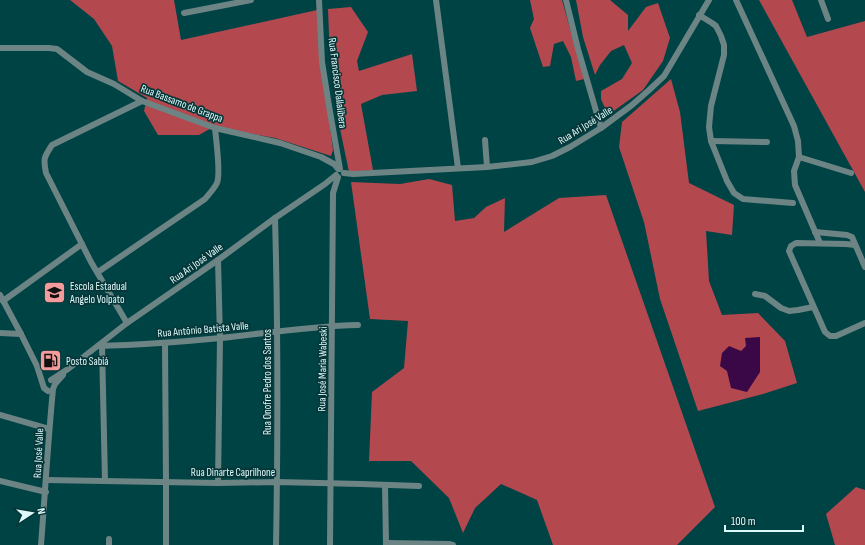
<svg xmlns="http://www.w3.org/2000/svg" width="865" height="545" font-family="'Sofia Sans Condensed',sans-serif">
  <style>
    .forest { fill: #b3484f }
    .water { fill: #3a0846 }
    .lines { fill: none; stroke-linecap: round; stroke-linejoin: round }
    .minor { stroke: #6d8485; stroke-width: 6 }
    .labels { text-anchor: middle; stroke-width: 3.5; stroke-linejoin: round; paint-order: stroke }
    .street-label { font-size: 11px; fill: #ddf9fa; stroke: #073638 }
    .poi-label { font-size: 11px; fill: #ddf9fa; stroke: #073638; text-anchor: start }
  </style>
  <rect width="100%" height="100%" fill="#004345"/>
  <g class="forest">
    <polygon points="70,0 174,0 181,40 317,10 325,90 333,150 331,156 275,138 236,131 215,126 199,135 158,135 144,111 147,98 118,81 112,46 94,19"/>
    <polygon points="530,0 562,0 584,79 576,81 571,57 563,41 554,44 550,66 543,67 530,28 534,19"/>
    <polygon points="576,0 610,0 628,15 628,31 646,7 658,3 670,38 663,61 643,90 608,115 601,99 601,91 622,79 632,63 624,45 611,51 600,65 595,75 583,37"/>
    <polygon points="759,0 792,0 807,37 865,21 865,192"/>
    <polygon points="351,7 368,32 357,61 359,71 412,54 417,91 382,95 361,104 373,170 349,172 338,119 330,59 328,9"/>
    <polygon points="671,79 680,112 689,183 734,205 732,235 706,231 709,281 722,315 758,313 785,341 797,383 763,394 698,411 660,299 644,222 619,147 622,122"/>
    <polygon points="429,179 452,185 455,221 474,218 486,207 505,198 504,232 559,198 606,195 715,507 677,545 553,545 537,500 501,484 475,508 463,533 449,498 411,461 369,461 372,392 404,368 408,321 370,319 351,182 400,184"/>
    <polygon points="856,487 865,490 865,545 835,545 826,514"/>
  </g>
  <polygon class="water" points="760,337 760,372 747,392 731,388 727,371 720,366 722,353 729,346 741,351 746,346 745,338"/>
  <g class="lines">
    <g class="minor">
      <polyline points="319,0 322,62 329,106 340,169"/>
      <polyline points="436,0 458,168"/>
      <polyline points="566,0 578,49 601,128"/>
      <polyline points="736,0 794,126 798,141 799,157 794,171 795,185 820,243"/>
      <polyline points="821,0 828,19"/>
      <polyline points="184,13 251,0"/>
      <polyline points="699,15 712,23 716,26 721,36 724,45 724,55 711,106 709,127 711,141 727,181 734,193 743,199 793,203"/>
      <polyline points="0,48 49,48 57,49 87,72 114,84 142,101 215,128 280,143 321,157 334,164 338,169"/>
      <polyline points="485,140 487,167"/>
      <polyline points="711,141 767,142"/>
      <polyline points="799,157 851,173"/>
      <polyline points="344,173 353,174 487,167 532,162 552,156 570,147 601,128 632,105 648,91 664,76 709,0"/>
      <path d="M275,218C278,327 278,436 276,545"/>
      <polyline points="815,232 847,235 852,237 865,267"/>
      <polyline points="855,245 846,244 796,243 791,246 789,251 825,332 830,336 836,336 865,323"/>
      <polyline points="218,260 220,338 218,483"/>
      <path d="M98,272L205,199C209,194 214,189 217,183C221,173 216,140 215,128"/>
      <polyline points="755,294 765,296 781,308 789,311 798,310 813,307"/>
      <polyline points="0,295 21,334 37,366 44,388 48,391"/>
      <polyline points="3,301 82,244"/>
      <path d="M127,323L91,262L46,173C43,159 44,157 52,145L142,101"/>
      <polyline points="0,333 21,334"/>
      <polyline points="165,343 166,481 166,545"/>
      <path d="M98,346C139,345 180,342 221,338C266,333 312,326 358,325"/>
      <polyline points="102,346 105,481"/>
      <polyline points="51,380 68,369 127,323 218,260 275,218 325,184 336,175"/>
      <polyline points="0,415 49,429"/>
      <polyline points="46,480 218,483 277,482 361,484 419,486"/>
      <polyline points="0,481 46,492"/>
      <polyline points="385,485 386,545"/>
      <polyline points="386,543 449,544 453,545"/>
      <path d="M41,545C45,493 48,441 53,389L55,384L63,375"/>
      <polyline points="109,545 109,539"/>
      <polyline points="330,545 333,193 338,177"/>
    </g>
  </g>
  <defs>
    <symbol id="school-square" viewBox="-11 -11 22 22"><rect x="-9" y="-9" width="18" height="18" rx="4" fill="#f59b9c" stroke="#073638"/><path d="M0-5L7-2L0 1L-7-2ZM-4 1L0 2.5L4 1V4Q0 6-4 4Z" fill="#111"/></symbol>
    <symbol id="fuel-square" viewBox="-11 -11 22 22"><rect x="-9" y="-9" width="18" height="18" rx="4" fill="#f59b9c" stroke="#073638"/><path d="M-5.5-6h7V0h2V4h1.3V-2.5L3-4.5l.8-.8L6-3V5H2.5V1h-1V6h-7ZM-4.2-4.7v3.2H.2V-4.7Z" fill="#111"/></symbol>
  </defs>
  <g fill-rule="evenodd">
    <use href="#school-square" x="42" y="280" width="25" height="25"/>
    <use href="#fuel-square" x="38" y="348" width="25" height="25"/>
  </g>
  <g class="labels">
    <g class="street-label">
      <text transform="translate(338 83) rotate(83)" y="4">Rua Francisco Dallalibera</text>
      <text transform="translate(182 103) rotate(21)" y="4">Rua Bassamo de Grappa</text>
      <text transform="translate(585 125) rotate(-32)" y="4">Rua Ari José Valle</text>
      <text transform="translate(196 263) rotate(-35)" y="4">Rua Ari José Valle</text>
      <text transform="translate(203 329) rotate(-5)" y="4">Rua Antônio Batista Valle</text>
      <text transform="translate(322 369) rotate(-89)" y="4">Rua José Maria Wabeski</text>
      <text transform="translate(267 382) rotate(-90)" y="4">Rua Onofre Pedro dos Santos</text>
      <text transform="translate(38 453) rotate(-87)" y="4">Rua José Valle</text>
      <text x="233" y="476">Rua Dinarte Caprilhone</text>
    </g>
    <g class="poi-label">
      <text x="70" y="290">Escola Estadual<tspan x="70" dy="13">Angelo Volpato</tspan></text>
      <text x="66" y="365">Posto Sabiá</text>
    </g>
  </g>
  <g transform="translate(32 513) rotate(78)" stroke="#073638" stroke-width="3" paint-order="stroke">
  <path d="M0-3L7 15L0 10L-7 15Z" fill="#ddf9fa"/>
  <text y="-6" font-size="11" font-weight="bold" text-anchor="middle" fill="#ddf9fa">N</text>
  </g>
  <path d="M725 525v6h78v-6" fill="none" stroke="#ddf9fa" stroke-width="2"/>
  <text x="731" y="525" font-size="12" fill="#ddf9fa" stroke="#073638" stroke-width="3" paint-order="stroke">100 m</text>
</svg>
